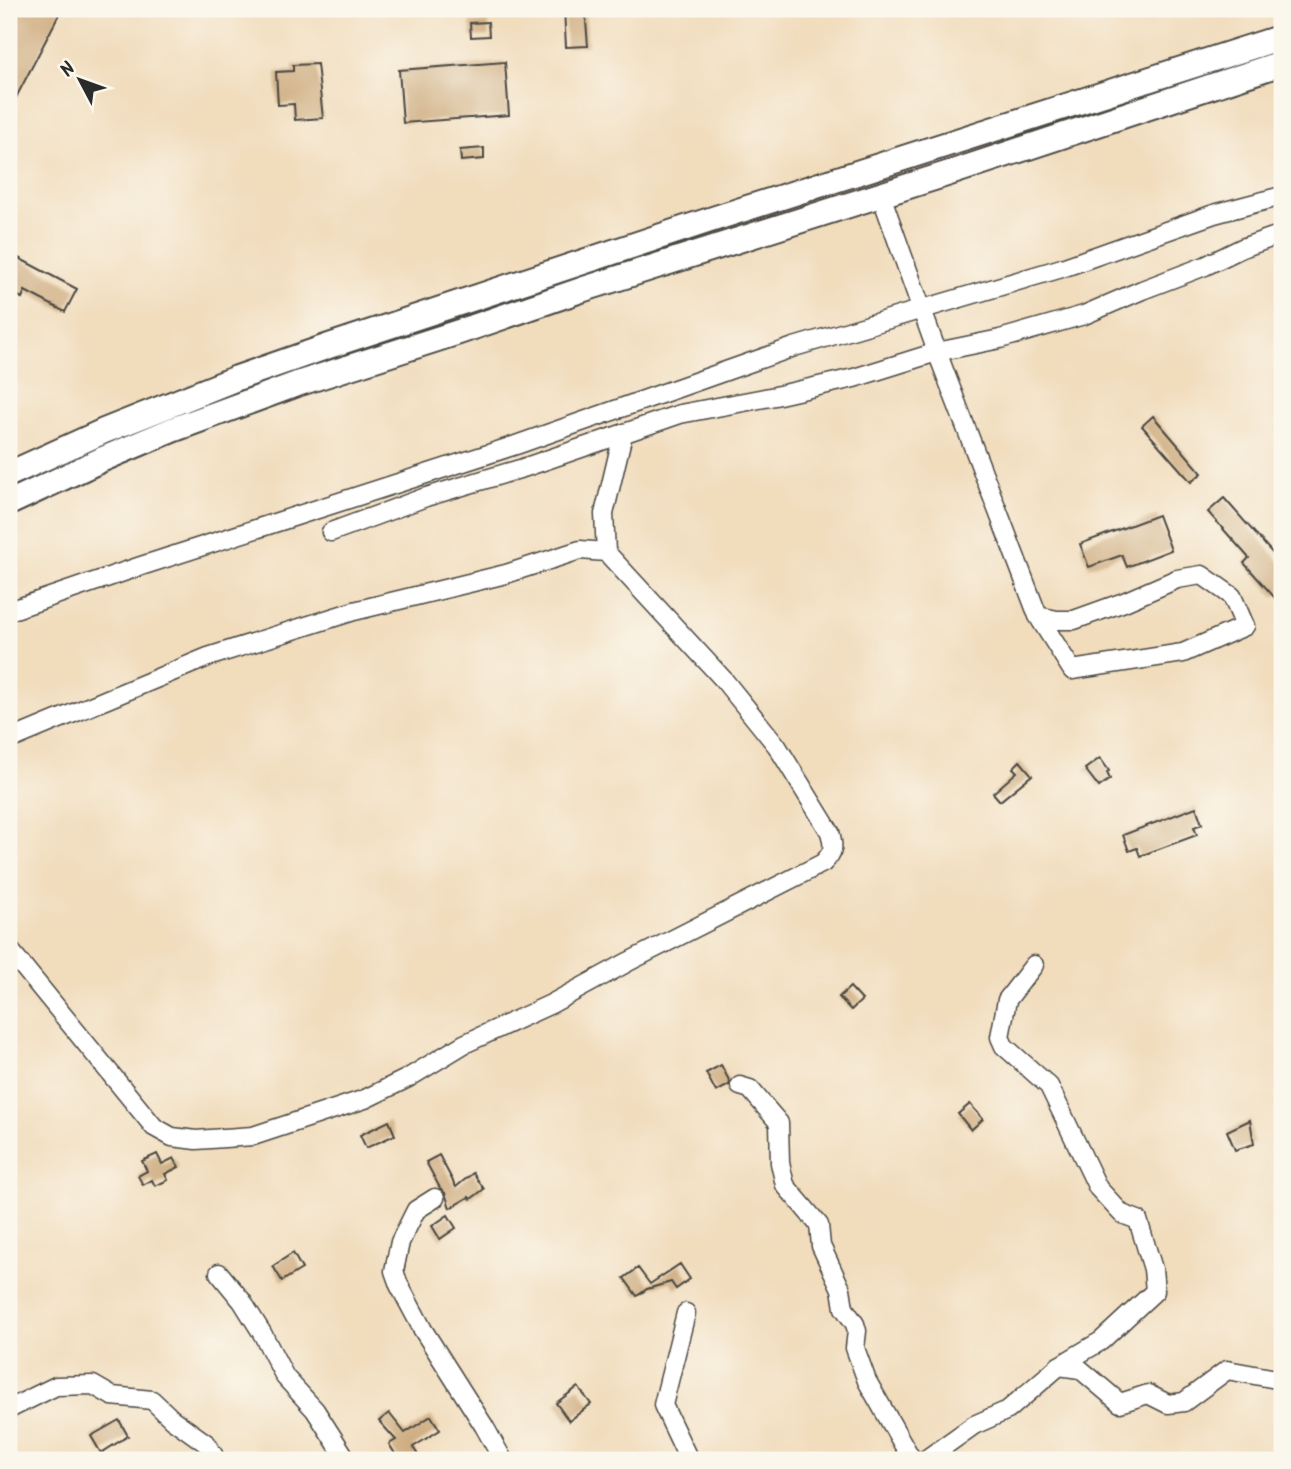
<svg xmlns="http://www.w3.org/2000/svg" width="1291" height="1469" font-family="Kalam,sans-serif">
  <style>
    .building { fill: #ceac7f }
    .lines { fill: none; stroke-linecap: round; stroke-linejoin: round }
    .minor-casing { stroke: #494641; stroke-width: 21 }
    .highway-casing { stroke: #494641; stroke-width: 28 }
    .minor { stroke: #fff; stroke-width: 18 }
    .highway { stroke: #fff; stroke-width: 24 }
  </style>
  <rect width="100%" height="100%" fill="#fbf7ec"/>
  <filter id="ink" filterUnits="userSpaceOnUse"><feTurbulence type="fractalNoise" baseFrequency=".0143" numOctaves="2"/><feDisplacementMap in="SourceGraphic" scale="14" xChannelSelector="R" yChannelSelector="G"/><feConvolveMatrix kernelMatrix="1 2 1 2 8 2 1 2 1" color-interpolation-filters="sRGB"/></filter>
  <filter id="wash" filterUnits="userSpaceOnUse"><feTurbulence type="fractalNoise" baseFrequency=".00686" numOctaves="4" result="noise"/><feDisplacementMap in="SourceGraphic" scale="28" xChannelSelector="R" yChannelSelector="G"/><feGaussianBlur stdDeviation="1.57" result="paint"/><feColorMatrix in="noise" values="0 0 0 0 0 0 0 0 0 0 0 0 0 0 0 0 0 1.4 0 .05"/><feComposite in="paint" operator="in"/></filter>
  <g filter="url(#wash)">
    <rect width="100%" height="100%" fill="#f1dcbc"/>
    <g id="blocks">
      <g class="building">
        <polygon points="9,9 62,9 9,111"/>
        <polygon points="564,9 585,9 588,46 566,47"/>
        <polygon points="488,22 489,36 471,37 470,23"/>
        <polygon points="505,62 509,115 403,123 399,70"/>
        <polygon points="317,64 323,118 295,120 294,104 278,105 276,72 293,71 293,65"/>
        <polygon points="484,148 484,159 461,161 460,150"/>
        <polygon points="9,253 77,289 65,312 25,291 22,298 9,291"/>
        <polygon points="1153,416 1202,473 1191,482 1142,426"/>
        <polygon points="1224,498 1282,564 1282,591 1275,598 1244,563 1249,558 1208,512"/>
        <polygon points="1158,515 1171,550 1127,567 1122,555 1089,567 1080,544"/>
        <polygon points="1100,758 1109,771 1107,773 1110,779 1099,787 1085,769"/>
        <polygon points="1020,761 1032,775 1000,801 993,793 1017,772 1013,768"/>
        <polygon points="1196,807 1202,824 1194,827 1197,835 1140,856 1137,848 1129,851 1123,835"/>
        <polygon points="850,987 862,1000 851,1010 839,997"/>
        <polygon points="721,1065 730,1082 729,1085 716,1092 706,1073"/>
        <polygon points="970,1104 983,1119 971,1130 958,1114"/>
        <polygon points="1250,1120 1254,1144 1235,1150 1227,1131"/>
        <polygon points="389,1121 395,1135 366,1148 360,1135"/>
        <polygon points="157,1154 162,1164 174,1158 179,1167 165,1174 168,1180 155,1186 152,1180 143,1185 138,1176 147,1171 142,1161"/>
        <polygon points="439,1155 456,1187 473,1173 484,1189 471,1199 469,1197 450,1208 445,1193 440,1188 426,1162"/>
        <polygon points="448,1215 456,1228 440,1239 432,1226"/>
        <polygon points="293,1253 302,1269 282,1281 273,1266"/>
        <polygon points="680,1264 690,1279 676,1289 671,1282 647,1289 637,1296 624,1278 638,1268 650,1284"/>
        <polygon points="578,1387 591,1404 569,1421 556,1403"/>
        <polygon points="389,1413 405,1433 431,1416 440,1430 413,1447 421,1460 399,1460 389,1444 396,1440 379,1421"/>
        <polygon points="119,1420 128,1436 101,1453 91,1436"/>
      </g>
    </g>
  </g>
  <g filter="url(#ink)">
    <use href="#blocks" fill-opacity="0" stroke="#494641" stroke-width="2"/>
    <g class="lines">
      <defs>
        <g id="minor">
          <polyline points="881,195 937,352 1038,616 1072,670 1183,653 1245,626 1232,596 1202,575 1177,579 1124,602 1074,620 1057,620 1038,616"/>
          <polyline points="331,532 426,497 523,468 680,414 775,396 854,378 937,352 1000,339 1084,315 1142,290 1205,266 1242,248 1282,234"/>
          <polyline points="9,611 138,567 516,445 794,347 1062,268 1214,214 1282,196"/>
          <polyline points="9,740 208,657 354,611 506,574 580,550 606,552"/>
          <path d="M9,949L154,1127L172,1137L196,1140L253,1136L365,1099L408,1078L464,1044L551,1004L628,962L823,863C834,852 834,847 830,832L777,746L723,679L606,552L604,514L623,434"/>
          <polyline points="740,1086 750,1089 779,1123 780,1163 785,1185 819,1225 821,1246 841,1289 844,1308 855,1324 857,1331 855,1348 867,1381 912,1460"/>
          <polyline points="435,1198 416,1210 400,1242 394,1271 399,1285 423,1330 484,1426 503,1460"/>
          <polyline points="219,1273 242,1301 262,1333 285,1377 315,1410 347,1460"/>
          <polyline points="686,1313 663,1405 689,1460"/>
          <polyline points="1059,1366 1080,1369 1120,1403 1148,1394 1168,1404 1184,1402 1227,1370 1282,1380"/>
          <polyline points="9,1409 56,1386 93,1385 112,1396 152,1400 172,1419 207,1444 216,1460"/>
          <polyline points="925,1460 974,1425 1008,1410 1059,1366 1101,1341 1155,1291 1153,1269 1138,1220 1122,1214 1098,1188 1049,1086 1004,1046 1000,1037 1007,1000 1034,965"/>
        </g>
        <g id="highway">
          <polyline points="9,474 104,431 237,378 329,346 716,218 1282,37"/>
          <polyline points="9,503 103,459 172,430 297,384 459,332 581,290 956,171 1282,63"/>
        </g>
      </defs>
      <use href="#minor" class="minor-casing"/>
      <use href="#highway" class="highway-casing"/>
      <use href="#minor" class="minor"/>
      <use href="#highway" class="highway"/>
    </g>
  </g>
  <rect width="1291" height="1469" fill="none" stroke="#fbf7ec" stroke-width="35"/>
  <g transform="translate(80 80) rotate(311)" stroke="#fbf7ec" stroke-width="5" paint-order="stroke">
  <path d="M0-5L12 26L0 18L-12 26Z" fill="#2b2b2b"/>
  <text y="-10" font-size="19" font-weight="bold" text-anchor="middle" fill="#2b2b2b">N</text>
  </g>
</svg>
